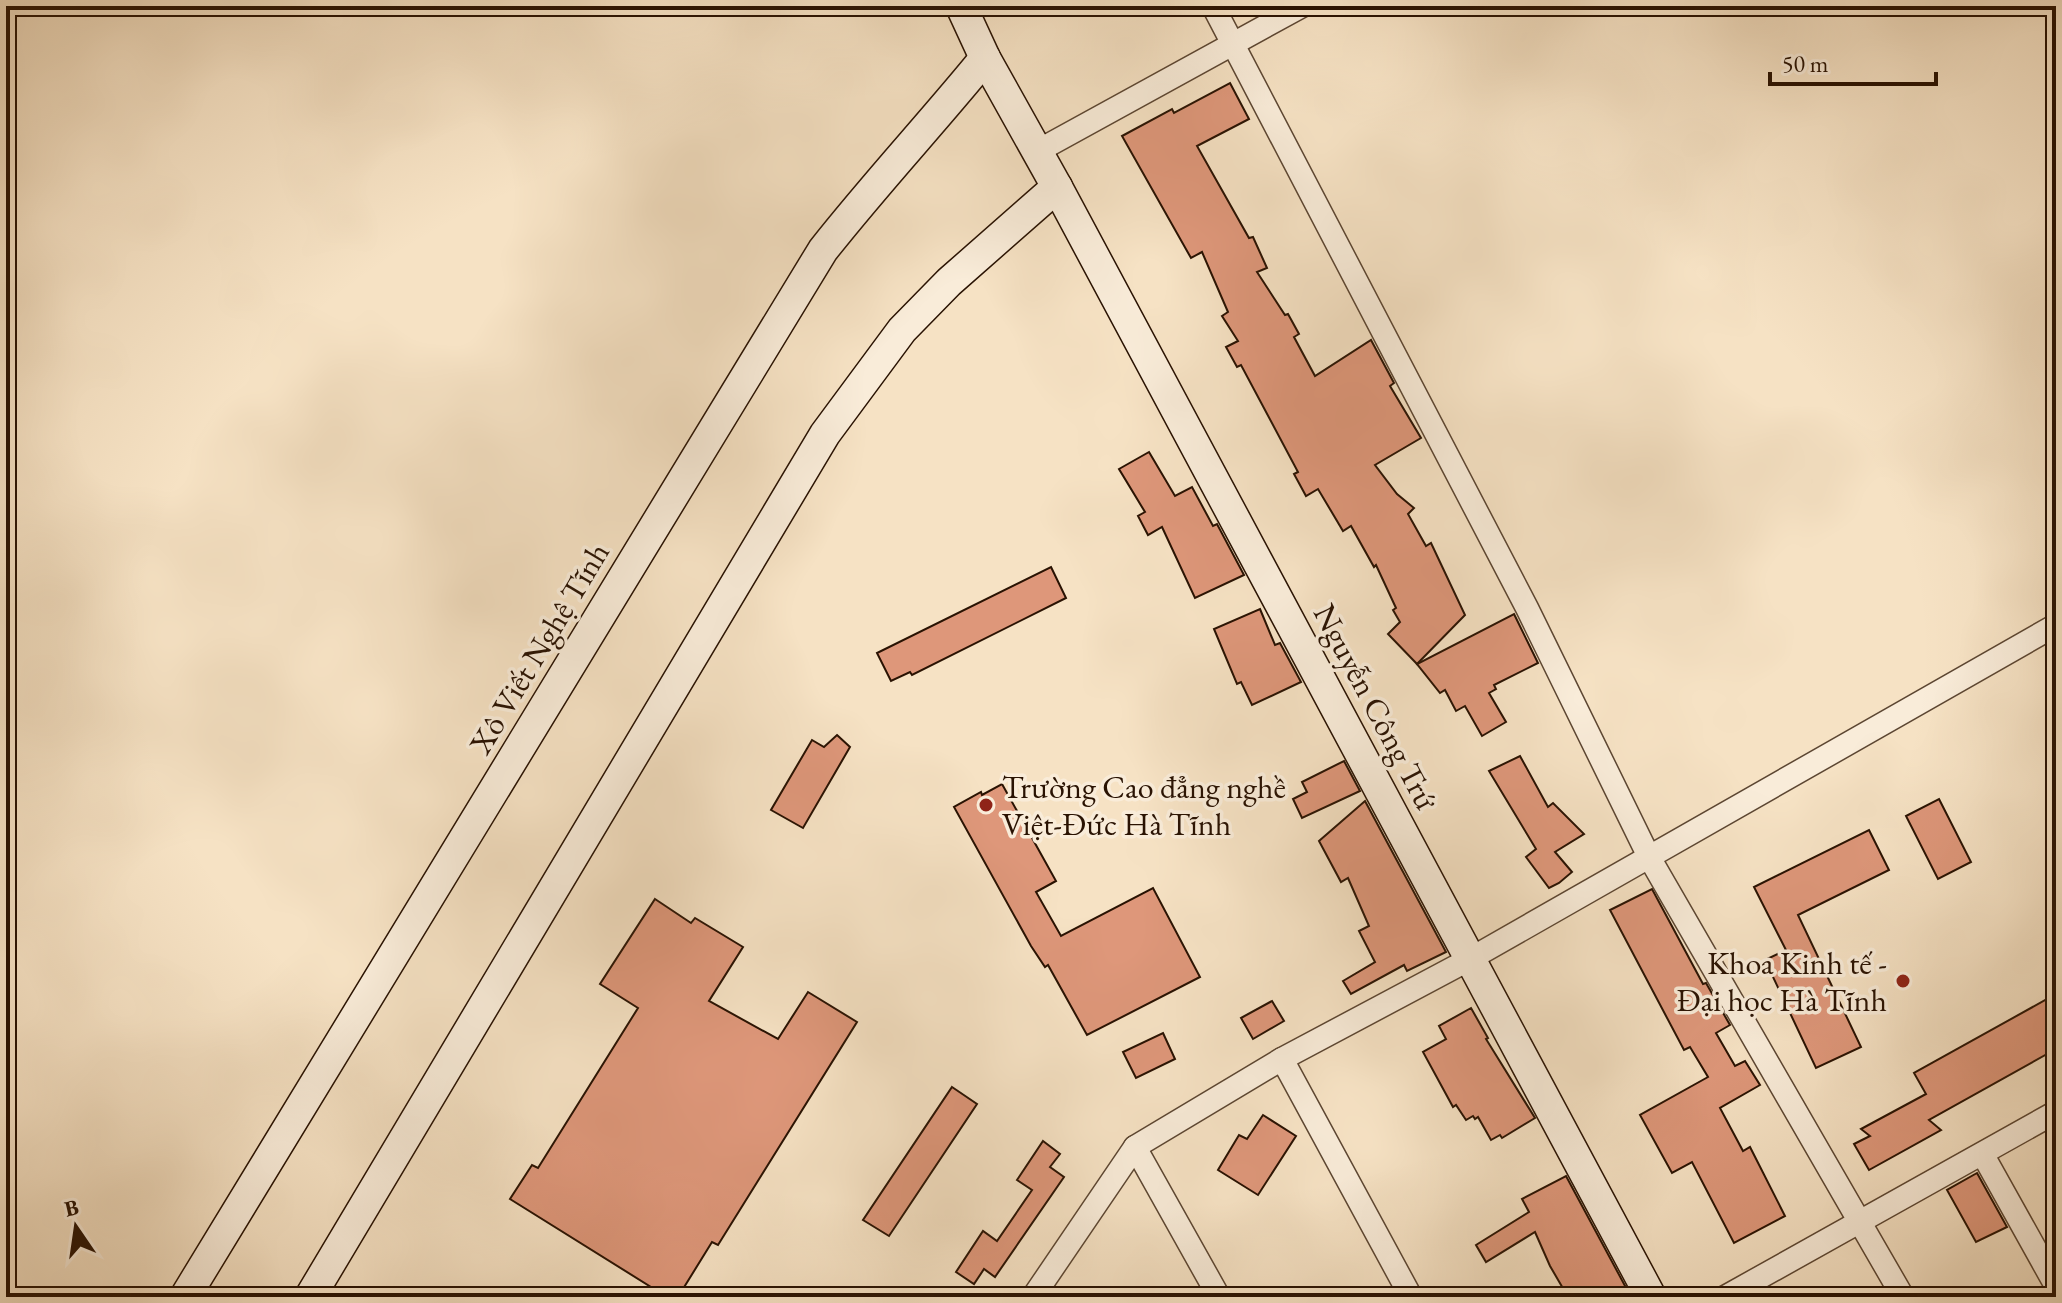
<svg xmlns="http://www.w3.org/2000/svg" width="2062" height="1303" font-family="'EB Garamond',serif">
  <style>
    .building { fill: #de977a; stroke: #291202; stroke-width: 2 }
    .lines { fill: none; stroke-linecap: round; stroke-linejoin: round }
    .street-casing { stroke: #5c4632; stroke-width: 25 }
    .secondary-casing { stroke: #291202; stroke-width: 33 }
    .street { stroke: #f9ecd9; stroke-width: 22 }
    .secondary { stroke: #f9ecd9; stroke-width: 30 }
    .poi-dot { fill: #8f2418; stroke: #f9ecd9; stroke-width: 3 }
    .labels { text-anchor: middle; stroke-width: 7; stroke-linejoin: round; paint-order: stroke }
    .street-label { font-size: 32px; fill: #291202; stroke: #f9ecd9 }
    .poi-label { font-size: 32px; fill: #291202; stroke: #f9ecd9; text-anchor: start }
  </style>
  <rect width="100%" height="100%" fill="#f6e2c4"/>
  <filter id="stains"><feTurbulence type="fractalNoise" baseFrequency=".0025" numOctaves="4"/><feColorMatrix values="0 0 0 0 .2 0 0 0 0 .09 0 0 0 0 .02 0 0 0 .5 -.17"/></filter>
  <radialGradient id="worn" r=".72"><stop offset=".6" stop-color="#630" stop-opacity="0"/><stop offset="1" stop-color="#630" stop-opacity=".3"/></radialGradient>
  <g class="building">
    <polygon points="1230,83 1249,119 1197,146 1249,238 1253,237 1267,268 1257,272 1285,315 1288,314 1299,334 1294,337 1315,376 1371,340 1394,383 1390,386 1421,438 1375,465 1397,494 1414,508 1408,514 1426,546 1431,543 1465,615 1417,664 1388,634 1400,622 1393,610 1396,608 1376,565 1374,567 1351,526 1343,531 1318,489 1306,496 1294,474 1298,472 1241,365 1237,367 1226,347 1238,341 1222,316 1228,312 1202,252 1191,258 1122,136 1172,109 1174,113"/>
    <polygon points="1149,452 1175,496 1192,487 1213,526 1217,524 1244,575 1195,598 1162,527 1148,535 1138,516 1145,512 1119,469"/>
    <polygon points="1051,567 1066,598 912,675 910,672 891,681 877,653"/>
    <polygon points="1260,609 1275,645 1280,643 1301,682 1252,705 1241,682 1237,684 1214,629"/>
    <polygon points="1514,614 1538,663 1494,685 1496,689 1489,693 1506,722 1482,736 1465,706 1456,711 1445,690 1440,693 1417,664"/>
    <polygon points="837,735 850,747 803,828 771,810 812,740 824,747"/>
    <polygon points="1520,756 1548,807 1553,803 1584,834 1555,852 1572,872 1559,883 1549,888 1526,857 1536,849 1489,771"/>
    <polygon points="1344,761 1360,791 1302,818 1293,799 1307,792 1302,782"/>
    <polygon points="1002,784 1056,881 1036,892 1061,936 1153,888 1200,977 1087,1035 1048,965 1045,967 1031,946 954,807 981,792 982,795"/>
    <polygon points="1939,799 1971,862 1938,879 1906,816"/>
    <polygon points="1365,801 1446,952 1407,971 1404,965 1351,994 1343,981 1375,962 1359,931 1369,926 1348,878 1341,882 1319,841"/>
    <polygon points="1869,830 1889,870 1798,915 1861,1047 1816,1068 1765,960 1786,950 1754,887"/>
    <polygon points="1652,889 1703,984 1706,983 1730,1025 1716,1033 1735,1066 1745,1061 1760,1085 1720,1108 1743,1151 1750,1147 1785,1216 1734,1243 1692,1162 1672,1173 1640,1115 1708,1077 1690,1047 1684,1050 1610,910"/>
    <polygon points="655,899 691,923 695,918 743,947 709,1001 778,1039 808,992 857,1022 718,1245 712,1242 678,1297 667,1297 510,1199 532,1165 538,1168 638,1008 600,984"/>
    <polygon points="2056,994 2056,1049 1929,1120 1941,1130 1869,1170 1854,1144 1870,1136 1861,1129 1926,1094 1914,1073"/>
    <polygon points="1272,1001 1284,1021 1253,1039 1241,1018"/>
    <polygon points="1471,1008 1488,1038 1486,1039 1535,1118 1502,1138 1500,1135 1491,1140 1478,1117 1475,1119 1473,1116 1466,1120 1456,1105 1453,1107 1423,1052 1446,1039 1439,1026"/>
    <polygon points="1163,1033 1175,1059 1136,1078 1123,1052"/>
    <polygon points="952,1087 977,1104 889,1236 863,1220"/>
    <polygon points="1263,1115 1296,1136 1258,1195 1218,1170 1239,1135 1247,1139"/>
    <polygon points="1043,1141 1060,1154 1050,1167 1064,1177 995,1277 984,1269 974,1284 956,1272 983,1231 997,1241 1032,1190 1017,1180"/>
    <polygon points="1977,1173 2007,1227 1976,1242 1947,1190"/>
    <polygon points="1566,1176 1631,1297 1568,1297 1550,1266 1535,1232 1486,1262 1476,1245 1529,1212 1522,1199"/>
  </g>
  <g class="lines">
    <defs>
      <g id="street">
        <polyline points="1213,6 1527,608 1649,857 1903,1297"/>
        <polyline points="1036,152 1302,6"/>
        <polyline points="1282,1059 1411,1297"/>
        <polyline points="1135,1147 1219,1297"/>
        <polyline points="1983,1155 2056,1286"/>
        <polyline points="1033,1297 1135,1147 1282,1059 1470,959 2056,625"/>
        <polyline points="1725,1297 2056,1112"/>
      </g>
      <g id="secondary">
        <polyline points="961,6 985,58 1057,187 1651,1297"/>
        <path d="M185,1297L823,250C875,184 932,123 985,58"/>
        <polyline points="310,1297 825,434 902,330 949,282 1057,187"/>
      </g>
    </defs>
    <use href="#street" class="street-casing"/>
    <use href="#secondary" class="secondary-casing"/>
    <use href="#street" class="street"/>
    <use href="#secondary" class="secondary"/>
  </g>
  <g class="poi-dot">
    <circle cx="986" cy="805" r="8"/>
    <circle cx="1903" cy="981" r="8"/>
  </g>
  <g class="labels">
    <g class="street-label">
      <text transform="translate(539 648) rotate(-59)" y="11">Xô Viết Nghệ Tĩnh</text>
      <text transform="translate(1376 707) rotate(62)" y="11">Nguyễn Công Trứ</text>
    </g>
    <g class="poi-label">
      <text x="1002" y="798">Trường Cao đẳng nghề<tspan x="1002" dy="37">Việt-Đức Hà Tĩnh</tspan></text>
      <text x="1887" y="974" text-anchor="end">Khoa Kinh tế -<tspan x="1887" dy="37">Đại học Hà Tĩnh</tspan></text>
    </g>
  </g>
  <rect width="2062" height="1303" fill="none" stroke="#f6e2c4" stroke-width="32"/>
  <rect x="8" y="8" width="2046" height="1287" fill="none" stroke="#291202" stroke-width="4"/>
  <rect x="16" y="16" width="2030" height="1271" fill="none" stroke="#291202" stroke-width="2"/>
  <g transform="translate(76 1227) rotate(347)" stroke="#f9ecd9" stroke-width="6" paint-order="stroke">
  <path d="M0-6L14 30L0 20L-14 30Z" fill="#291202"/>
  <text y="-12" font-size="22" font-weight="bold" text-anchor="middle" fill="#291202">B</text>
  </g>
  <path d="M1770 72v12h166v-12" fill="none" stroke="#291202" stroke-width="4"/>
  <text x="1782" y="72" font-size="24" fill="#291202" stroke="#f9ecd9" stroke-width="6" paint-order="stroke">50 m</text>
  <rect width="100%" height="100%" filter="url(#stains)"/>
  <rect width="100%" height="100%" fill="url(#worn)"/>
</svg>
